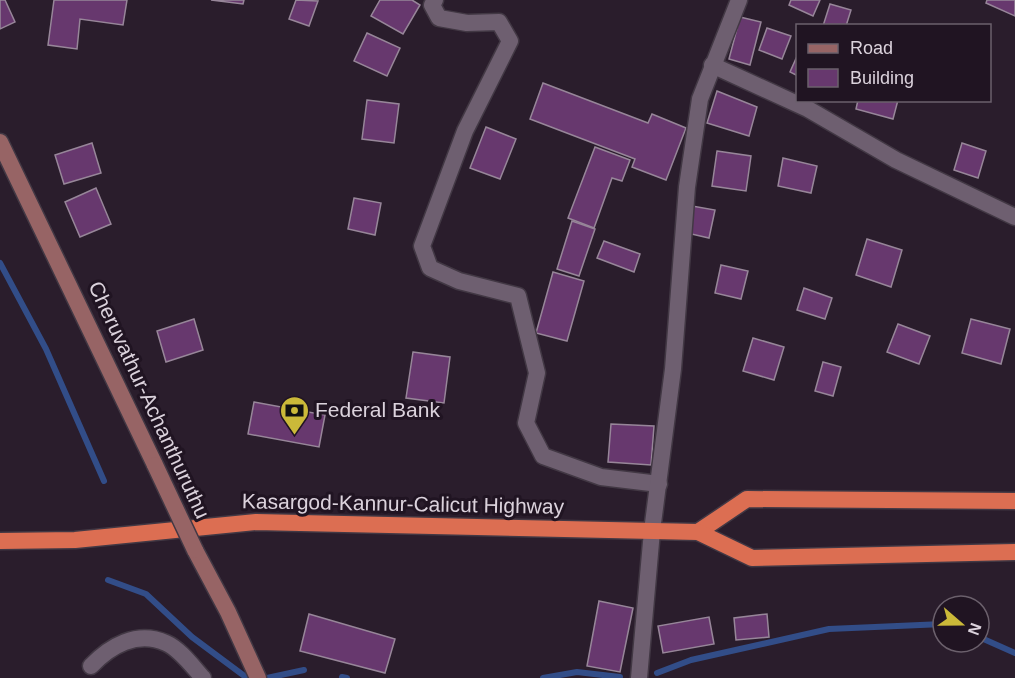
<svg xmlns="http://www.w3.org/2000/svg" width="1015" height="678" font-family="Arial,sans-serif">
  <style>
    .lines { fill: none; stroke-linecap: round; stroke-linejoin: round }
    .stream { stroke: #324d88; stroke-width: 6 }
    .building { fill: #67386e; stroke: #978699; stroke-width: 1.5 }
    .minor-casing { stroke: #423844; stroke-width: 19 }
    .secondary-casing { stroke: #423844; stroke-width: 19 }
    .trunk-casing { stroke: #423844; stroke-width: 19 }
    .minor { stroke: #6e5f70; stroke-width: 16 }
    .secondary { stroke: #976465; stroke-width: 16 }
    .trunk { stroke: #dc6e52; stroke-width: 16 }
    .secondary-bridge-casing { stroke: #423844; stroke-width: 19; stroke-linecap: butt }
    .secondary-bridge { stroke: #976465; stroke-width: 16 }
    .labels { text-anchor: middle; stroke-width: 6; stroke-linejoin: round; paint-order: stroke }
    .street-label { font-size: 21px; fill: #dbd2dc; stroke: #201422 }
    .poi-label { font-size: 21px; fill: #dbd2dc; stroke: #201422; text-anchor: start }
  </style>
  <rect width="100%" height="100%" fill="#2a1d2c"/>
  <g class="lines">
    <g class="stream">
      <polyline points="0,263 46,349 104,481"/>
      <polyline points="108,580 146,594 192,637 247,678"/>
      <polyline points="979,637 1015,653"/>
      <polyline points="657,673 691,660 829,629 943,624"/>
      <polyline points="342,677 347,678"/>
      <polyline points="267,678 304,670"/>
      <polyline points="543,678 577,672 620,677"/>
    </g>
  </g>
  <g class="building">
    <polygon points="0,0 5,0 15,22 0,29"/>
    <polygon points="54,0 127,0 123,25 80,19 77,49 48,45"/>
    <polygon points="211,0 244,0 243,4"/>
    <polygon points="296,0 318,1 309,26 289,19"/>
    <polygon points="380,0 412,0 420,5 403,34 371,16"/>
    <polygon points="791,0 820,0 813,16 789,5"/>
    <polygon points="987,0 1015,0 1015,16 986,3"/>
    <polygon points="830,4 851,10 846,26 823,26"/>
    <polygon points="740,17 761,22 750,65 729,59"/>
    <polygon points="767,28 791,36 782,59 759,50"/>
    <polygon points="367,33 400,48 387,76 354,61"/>
    <polygon points="798,54 798,76 790,72"/>
    <polygon points="543,83 648,123 652,114 686,128 666,180 632,167 635,159 530,119"/>
    <polygon points="717,91 757,107 749,136 707,123"/>
    <polygon points="367,100 399,104 394,143 362,139"/>
    <polygon points="858,100 898,100 893,119 856,109"/>
    <polygon points="486,127 516,139 500,179 470,168"/>
    <polygon points="92,143 101,173 64,184 55,155"/>
    <polygon points="962,143 986,151 978,178 954,170"/>
    <polygon points="595,147 630,160 622,181 612,178 594,228 568,218"/>
    <polygon points="717,151 751,156 746,191 712,186"/>
    <polygon points="783,158 817,166 811,193 778,186"/>
    <polygon points="96,188 111,224 80,237 65,202"/>
    <polygon points="354,198 381,203 375,235 348,229"/>
    <polygon points="692,206 715,210 709,238 687,233"/>
    <polygon points="572,221 595,229 579,276 557,269"/>
    <polygon points="867,239 902,250 891,287 856,275"/>
    <polygon points="604,241 640,254 634,272 597,258"/>
    <polygon points="721,265 748,271 741,299 715,293"/>
    <polygon points="553,272 584,281 567,341 536,333"/>
    <polygon points="804,288 832,298 825,319 797,310"/>
    <polygon points="194,319 203,350 166,362 157,331"/>
    <polygon points="971,319 1010,329 1001,364 962,353"/>
    <polygon points="898,324 930,336 919,364 887,352"/>
    <polygon points="753,338 784,347 774,380 743,371"/>
    <polygon points="413,352 450,357 444,403 406,398"/>
    <polygon points="823,362 841,367 833,396 815,391"/>
    <polygon points="254,402 325,415 319,447 248,434"/>
    <polygon points="611,424 654,426 651,465 608,462"/>
    <polygon points="599,601 633,608 620,672 587,666"/>
    <polygon points="309,614 395,639 385,673 300,651"/>
    <polygon points="767,614 769,637 736,640 734,618"/>
    <polygon points="709,617 714,644 663,653 658,626"/>
  </g>
  <g class="lines">
    <defs>
      <g id="minor">
        <polyline points="435,0 432,5 439,18 467,23 499,22 510,41 465,131 422,246 430,268 459,281 518,296 537,373 526,423 543,456 601,477 659,484"/>
        <polyline points="712,65 808,109 896,160 1015,217"/>
        <path d="M91,666C110,646 137,630 166,643C180,649 193,667 203,678"/>
        <polyline points="639,678 652,531 673,369 687,187 700,99 739,0"/>
      </g>
      <g id="secondary">
        <polyline points="0,142 155,465"/>
        <polyline points="195,550 228,612 258,678"/>
      </g>
      <g id="trunk">
        <polyline points="698,532 747,499 1015,501"/>
        <polyline points="0,541 75,540 256,522 698,532 752,558 1015,552"/>
      </g>
    </defs>
    <use href="#minor" class="minor-casing"/>
    <use href="#secondary" class="secondary-casing"/>
    <use href="#trunk" class="trunk-casing"/>
    <use href="#minor" class="minor"/>
    <use href="#secondary" class="secondary"/>
    <use href="#trunk" class="trunk"/>
    <defs>
      <polyline id="secondary-bridge" points="155,465 195,550"/>
    </defs>
    <use href="#secondary-bridge" class="secondary-bridge-casing"/>
    <use href="#secondary-bridge" class="secondary-bridge"/>
  </g>
  <defs>
    <symbol id="bank-pin" viewBox="-11 -11 22 30"><path d="M0 17L-7.5 6A9.5 9.5 0 1 1 7.5 6Z" fill="#cbb939" stroke="#201422"/><path d="M-6-4H6V4H-6ZM0-2.3a2.3 2.3 0 1 0 0 4.6a2.3 2.3 0 1 0 0-4.6Z" fill="#111"/></symbol>
  </defs>
  <g fill-rule="evenodd">
    <use href="#bank-pin" x="278" y="394" width="33" height="45"/>
  </g>
  <g class="labels">
    <g class="street-label">
      <text transform="translate(149 400) rotate(65)" y="7">Cheruvathur-Achanthuruthu</text>
      <text transform="translate(403 504) rotate(1)" y="7">Kasargod-Kannur-Calicut Highway</text>
    </g>
    <g class="poi-label">
      <text x="315" y="417">Federal Bank</text>
    </g>
  </g>
  <rect x="796" y="24" width="195" height="78" fill="#201422" stroke="#6b606c" stroke-width="1.5"/>
  <rect x="808" y="44" width="30" height="9" fill="#976465" stroke="#6b606c" stroke-width="1.5"/>
  <text x="850" y="54" font-size="18" fill="#dbd2dc">Road</text>
  <rect x="808" y="69" width="30" height="18" fill="#67386e" stroke="#6b606c" stroke-width="1.5"/>
  <text x="850" y="84" font-size="18" fill="#dbd2dc">Building</text>
  <g transform="translate(961 624) rotate(110)"><circle r="28" fill="#201422" stroke="#6b606c" stroke-width="1.5"/>
  <path d="M0-4.5L10 22L0 15L-10 22Z" fill="#cbb939"/>
  <text y="-9" font-size="16" font-weight="bold" text-anchor="middle" fill="#dbd2dc">N</text>
  </g>
</svg>
